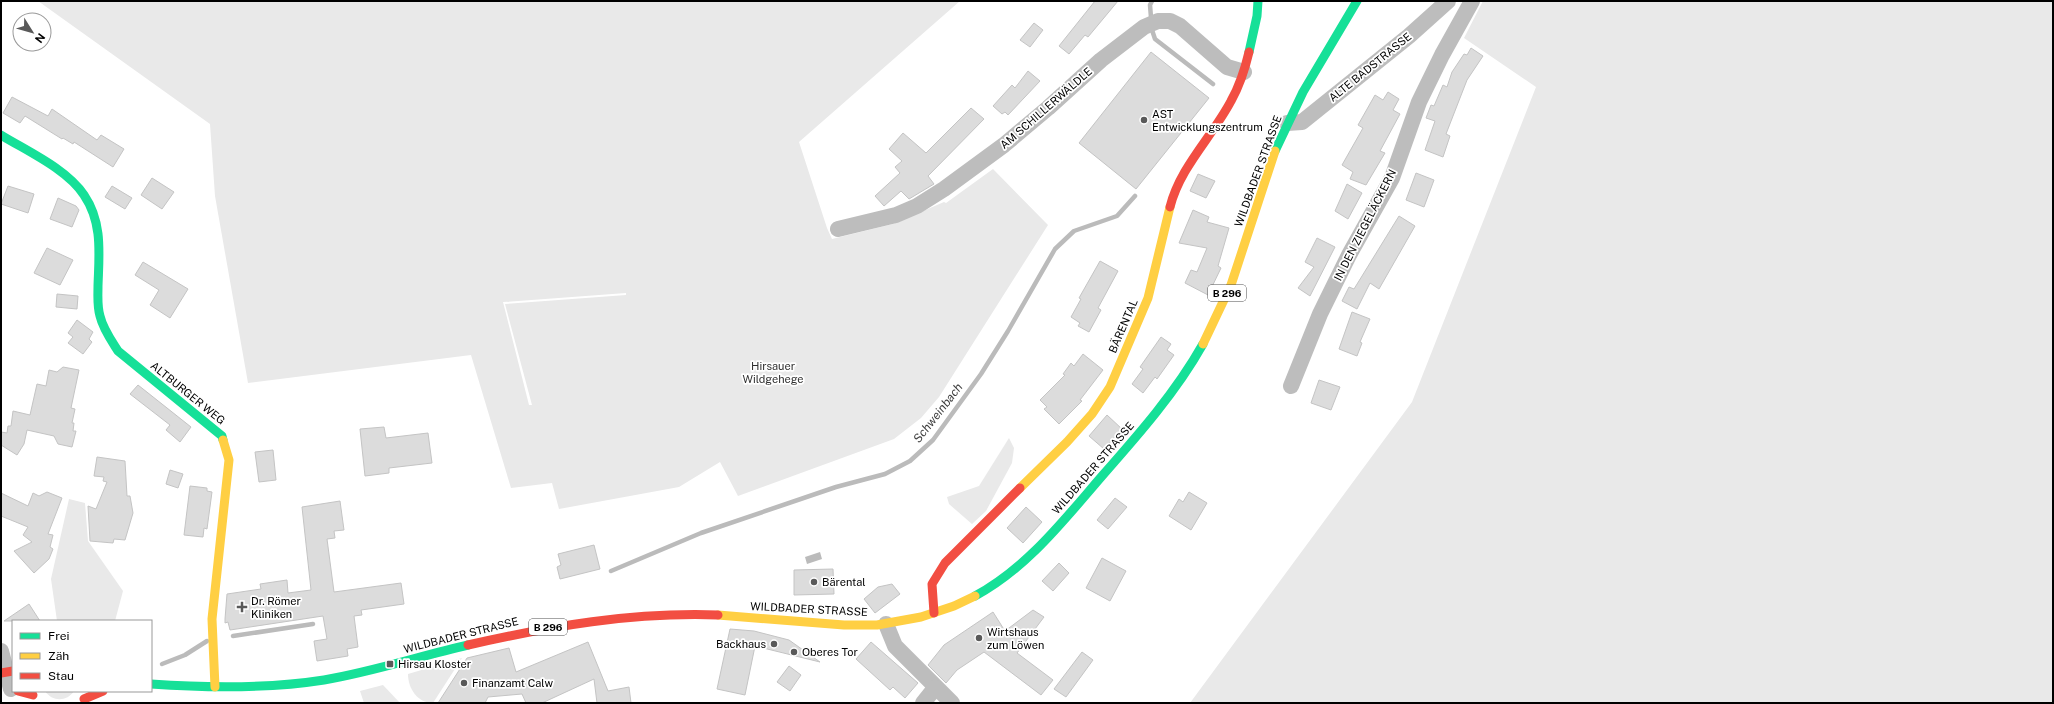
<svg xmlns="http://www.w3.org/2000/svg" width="2054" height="704" font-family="'Public Sans',sans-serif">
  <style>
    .green { fill: #e9e9e9; fill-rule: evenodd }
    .water { fill: #bbb }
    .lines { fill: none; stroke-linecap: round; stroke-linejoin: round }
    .stream { stroke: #bbb; stroke-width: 4.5 }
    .building { fill: #dcdcdc; stroke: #c4c4c4 }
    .street { stroke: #bdbdbd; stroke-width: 16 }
    .fast { stroke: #16e098; stroke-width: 9 }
    .slow { stroke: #ffcf43; stroke-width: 9 }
    .jam { stroke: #f24e42; stroke-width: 9 }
    .poi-dot { fill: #595959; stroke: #fff; stroke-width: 1.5 }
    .labels { text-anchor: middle; stroke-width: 3.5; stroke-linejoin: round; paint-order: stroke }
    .shield { fill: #fff; stroke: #4c4c4c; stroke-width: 1 }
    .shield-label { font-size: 10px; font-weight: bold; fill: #000 }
    .street-label { font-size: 11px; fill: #000; stroke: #fff }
    .poi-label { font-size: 11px; fill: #000; stroke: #fff; text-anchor: start }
    .park-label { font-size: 11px; fill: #2e2e2e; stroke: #fff }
    .water-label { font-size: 12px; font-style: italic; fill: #3f3f3f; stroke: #fff }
  </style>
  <rect width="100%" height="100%" fill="#fff"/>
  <g class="green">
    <path d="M38,1H960L799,142L827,228L832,239L893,224L944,202L946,203L993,169L1048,225L939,397L921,418L894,439L738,496L720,462L679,487L559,509L552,483L511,488L471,355L248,383L215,196L210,124ZM626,293V295L505,304L532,405H529L503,302Z"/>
    <polygon points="1483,1 2053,1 2053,703 1190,703 1412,402 1536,87 1464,38"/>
    <polygon points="1009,438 1014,448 1012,463 986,511 972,524 949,504 947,497 979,486"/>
    <polygon points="69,499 85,503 88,541 123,591 115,621 57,621 51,579"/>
    <path d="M462,658L433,703C417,703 408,688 408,674Z"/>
    <polygon points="383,685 400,703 364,703 360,691"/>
    <path d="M45,691H74C67,702 52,702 45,691Z"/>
  </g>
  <polygon class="water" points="820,552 822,559 807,564 805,557"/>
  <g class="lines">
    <g class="stream">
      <polyline points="1152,1 1150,5 1152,30 1155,39 1213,84"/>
      <polyline points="611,571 701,533 836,487 885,474 910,461 933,440 981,374 1008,331 1055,249 1074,231 1117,216 1135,196"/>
      <polyline points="233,636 313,624"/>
      <polyline points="162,664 185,655 207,641"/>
    </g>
  </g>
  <g class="building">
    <polygon points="1095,1 1118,1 1088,37 1085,35 1069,54 1059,46"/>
    <polygon points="1034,23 1043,30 1030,47 1020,40"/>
    <polygon points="1471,48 1483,56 1467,80 1446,134 1450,136 1443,157 1425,150 1435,121 1426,118 1431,105 1434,106 1443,85 1447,87 1452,72 1464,54 1467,55"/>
    <polygon points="1151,52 1209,98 1136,189 1079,143"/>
    <polygon points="1028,71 1040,81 1008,115 1005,112 1002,114 993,106 1012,85 1015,88"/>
    <polygon points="1388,92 1399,99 1393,110 1400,114 1380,151 1385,153 1366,185 1350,179 1353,172 1342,165 1363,128 1358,125 1375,95 1383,100"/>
    <polygon points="12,97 48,116 52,109 97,140 101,135 124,149 113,167 74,142 73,144 63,138 62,139 25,116 20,123 3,113"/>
    <polygon points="971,108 984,119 928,176 934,184 909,199 901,191 884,206 875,196 900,173 895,167 902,161 889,149 903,133 926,153"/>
    <polygon points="1416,173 1434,180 1424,207 1406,200"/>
    <polygon points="1198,174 1215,181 1206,198 1190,191"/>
    <polygon points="152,178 174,192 162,209 141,195"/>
    <polygon points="1347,184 1362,193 1348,219 1335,211"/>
    <polygon points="8,186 34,194 28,213 1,204"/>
    <polygon points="112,186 132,198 125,209 105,197"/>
    <polygon points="58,198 76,206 79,210 72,227 50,219"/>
    <polygon points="1193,210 1209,217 1207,222 1229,228 1218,266 1221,268 1208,295 1185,283 1191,270 1197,272 1207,248 1179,243"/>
    <polygon points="1399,216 1415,226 1379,289 1370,283 1357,309 1342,301 1349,287 1354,289"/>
    <polygon points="1317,238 1335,247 1310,296 1298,288 1314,267 1305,262"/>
    <polygon points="47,248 73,260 60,285 34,273"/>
    <polygon points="1100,261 1118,271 1098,308 1101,310 1089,332 1078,326 1080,323 1071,317 1081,299 1079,298"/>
    <polygon points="143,262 188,289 170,318 150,305 159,290 135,275"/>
    <polygon points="57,294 78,296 77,309 56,307"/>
    <polygon points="1352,312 1370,319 1360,342 1362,343 1357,356 1339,349"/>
    <polygon points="77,320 93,332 89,339 92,342 83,354 68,343 73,337 68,333"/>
    <polygon points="1161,337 1171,344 1167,350 1174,355 1157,379 1155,377 1143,393 1132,384 1143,369 1140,367"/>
    <polygon points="1083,354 1103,370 1080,400 1082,401 1059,424 1044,409 1047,407 1040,400 1065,375 1063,374 1071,363 1074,366"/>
    <polygon points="63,367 79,370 71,408 75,409 72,423 74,423 73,431 76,431 72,447 58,444 54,436 27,430 24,444 17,455 1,445 1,432 7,433 8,426 11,426 13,411 30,415 37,384 46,386 49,370 57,372"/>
    <polygon points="1319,380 1340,387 1331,410 1311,403"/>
    <polygon points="138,385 191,427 180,442 166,430 170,425 130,394"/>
    <polygon points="1107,415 1122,429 1104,449 1089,436"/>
    <polygon points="384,427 386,438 428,433 432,463 389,468 389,473 365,476 360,429"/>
    <polygon points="273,450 276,480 259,482 255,452"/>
    <polygon points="97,457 125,461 127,496 130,496 133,513 125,540 114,539 113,543 90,541 88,506 96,509 107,482 103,481 104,477 94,476"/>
    <polygon points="170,470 183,474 178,488 166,484"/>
    <polygon points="190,486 207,488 207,491 212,492 207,529 204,528 203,537 184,535"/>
    <polygon points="47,492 62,498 48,534 53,535 50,547 53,549 49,559 34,573 14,551 32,542 23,535 28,527 1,516 1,493 28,506 33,493 39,496"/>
    <polygon points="1189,492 1207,503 1191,530 1169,516 1179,499 1183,502"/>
    <polygon points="1115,498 1127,507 1108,529 1097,520"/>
    <polygon points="340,501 344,530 334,531 335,538 327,539 334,592 401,583 404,604 361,610 362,615 354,616 358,647 347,649 348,656 317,661 314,641 327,639 323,616 230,630 228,622 225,623 225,619 227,594 261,589 260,584 287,580 288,593 311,590 302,507"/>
    <polygon points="1026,507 1042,522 1023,543 1007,528"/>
    <polygon points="594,545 600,569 560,579 557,567 561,565 558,554"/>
    <polygon points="1102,558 1126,571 1110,601 1086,588"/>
    <polygon points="1059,563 1069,573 1053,591 1042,581"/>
    <polygon points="833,569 834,594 794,595 794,570"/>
    <polygon points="892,584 900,594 875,613 864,599 878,587"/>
    <polygon points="29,604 40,621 4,621"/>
    <polygon points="1033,610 1044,617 1017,653 1053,680 1041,695 984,652 957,670 946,683 928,665 944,645 993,612 1005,631"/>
    <polygon points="730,629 754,631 789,640 820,662 755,646 745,695 717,689"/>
    <polygon points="588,642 608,691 629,687 631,703 597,703 594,679 542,703 526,703 522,694 488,697 485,703 438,703 467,658 509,648 516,672"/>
    <polygon points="871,642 918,683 905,698 893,687 890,690 856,659"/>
    <polygon points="1082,652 1093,660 1066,697 1054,689"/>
    <polygon points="789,666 801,675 790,691 777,682"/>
  </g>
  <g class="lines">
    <g class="street">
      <polyline points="1287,123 1302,122 1409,36 1448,1"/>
      <polyline points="838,229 896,215 917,206 944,189 1004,145 1048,108 1101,60 1144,27 1158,21 1170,21 1180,26 1227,67 1244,72"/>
      <polyline points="1291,386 1320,314 1349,255 1392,178 1419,102 1442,55 1472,1"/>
      <polyline points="886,624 895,646 952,703"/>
      <polyline points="1,651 11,689"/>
      <polyline points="923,703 935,688"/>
    </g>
    <g class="fast">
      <polyline points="1249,52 1257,16 1258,1"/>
      <path d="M1,135C27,151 67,169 84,195C103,223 99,254 98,286C98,296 97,306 100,316C103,329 111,340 118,351L222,436L223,440"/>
      <polyline points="1275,151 1303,92 1357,1"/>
      <path d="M975,596C1027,568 1064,520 1102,476C1139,434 1176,392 1203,344"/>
      <path d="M151,684C208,688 267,689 324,680C372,672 420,656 468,645"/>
    </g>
    <g class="slow">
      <polyline points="1203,344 1231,285 1275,151"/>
      <polyline points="1020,488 1067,442 1092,414 1110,387 1148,298 1170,207"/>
      <polyline points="718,615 844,625 877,625 921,617 954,606 975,596"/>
      <polyline points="215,687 212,619 229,460 223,440"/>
    </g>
    <g class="jam">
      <path d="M1170,207C1180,167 1212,137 1231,101C1240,85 1245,69 1249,52"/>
      <polyline points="934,613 932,584 945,563 1020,488"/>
      <path d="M468,645C551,626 632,612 718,615"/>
      <polyline points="1,673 13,671"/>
      <polyline points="18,691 33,695"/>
      <polyline points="84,699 103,691"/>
    </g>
  </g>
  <g class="poi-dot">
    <circle cx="1144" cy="120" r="4"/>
    <circle cx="814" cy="582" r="4"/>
    <path d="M240 601h4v4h4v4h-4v4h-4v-4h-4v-4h4z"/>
    <circle cx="979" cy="638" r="4"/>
    <circle cx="774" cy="644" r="4"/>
    <circle cx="794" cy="652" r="4"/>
    <rect x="386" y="660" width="8" height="8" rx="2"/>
    <circle cx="464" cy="683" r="4"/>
  </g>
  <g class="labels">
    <g class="shield">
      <rect x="1208" y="285" width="38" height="16" rx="3"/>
      <rect x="529" y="619" width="38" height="16" rx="3"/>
    </g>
    <g class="shield-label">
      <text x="1227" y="297">B 296</text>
      <text x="548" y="631">B 296</text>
    </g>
    <g class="street-label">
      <text transform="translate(1370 67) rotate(-39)" y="4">ALTE BADSTRASSE</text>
      <text transform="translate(1046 108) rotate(-41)" y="4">AM SCHILLERWÄLDLE</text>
      <text transform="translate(1258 171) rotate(-70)" y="4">WILDBADER STRASSE</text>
      <text transform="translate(1365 225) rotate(-63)" y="4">IN DEN ZIEGELÄCKERN</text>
      <text transform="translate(1123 326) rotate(-67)" y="4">BÄRENTAL</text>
      <text transform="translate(188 393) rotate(39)" y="4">ALTBURGER WEG</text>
      <text transform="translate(1093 468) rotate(-49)" y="4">WILDBADER STRASSE</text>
      <text transform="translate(809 609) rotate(3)" y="4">WILDBADER STRASSE</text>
      <text transform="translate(461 635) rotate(-14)" y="4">WILDBADER STRASSE</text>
    </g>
    <g class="poi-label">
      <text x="1152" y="118">AST<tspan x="1152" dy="13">Entwicklungszentrum</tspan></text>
      <text x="822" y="586">Bärental</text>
      <text x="251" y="605">Dr. Römer<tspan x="251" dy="13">Kliniken</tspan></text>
      <text x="987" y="636">Wirtshaus<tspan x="987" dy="13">zum Löwen</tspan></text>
      <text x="766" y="648" text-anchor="end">Backhaus</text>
      <text x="802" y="656">Oberes Tor</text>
      <text x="398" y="668">Hirsau Kloster</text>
      <text x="472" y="687">Finanzamt Calw</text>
    </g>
    <g class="park-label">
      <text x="773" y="370">Hirsauer<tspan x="773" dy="13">Wildgehege</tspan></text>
    </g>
    <g class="water-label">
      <text transform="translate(938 413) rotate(-52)" y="4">Schweinbach</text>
    </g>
  </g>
  <rect width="2054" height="704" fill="none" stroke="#000000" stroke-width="4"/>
  <rect x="12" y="620" width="140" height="72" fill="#ffffff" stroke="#999999"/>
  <rect x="20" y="633" width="20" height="6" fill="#16e098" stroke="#999999"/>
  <text x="48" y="640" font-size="12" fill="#000000">Frei</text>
  <rect x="20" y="653" width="20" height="6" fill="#ffcf43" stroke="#999999"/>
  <text x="48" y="660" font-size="12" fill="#000000">Zäh</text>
  <rect x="20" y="673" width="20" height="6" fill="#f24e42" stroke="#999999"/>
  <text x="48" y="680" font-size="12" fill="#000000">Stau</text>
  <g transform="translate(32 32) rotate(127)"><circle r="19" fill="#ffffff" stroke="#999999"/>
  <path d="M0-3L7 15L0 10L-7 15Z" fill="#595959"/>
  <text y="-6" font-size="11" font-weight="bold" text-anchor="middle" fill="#000000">N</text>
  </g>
</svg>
